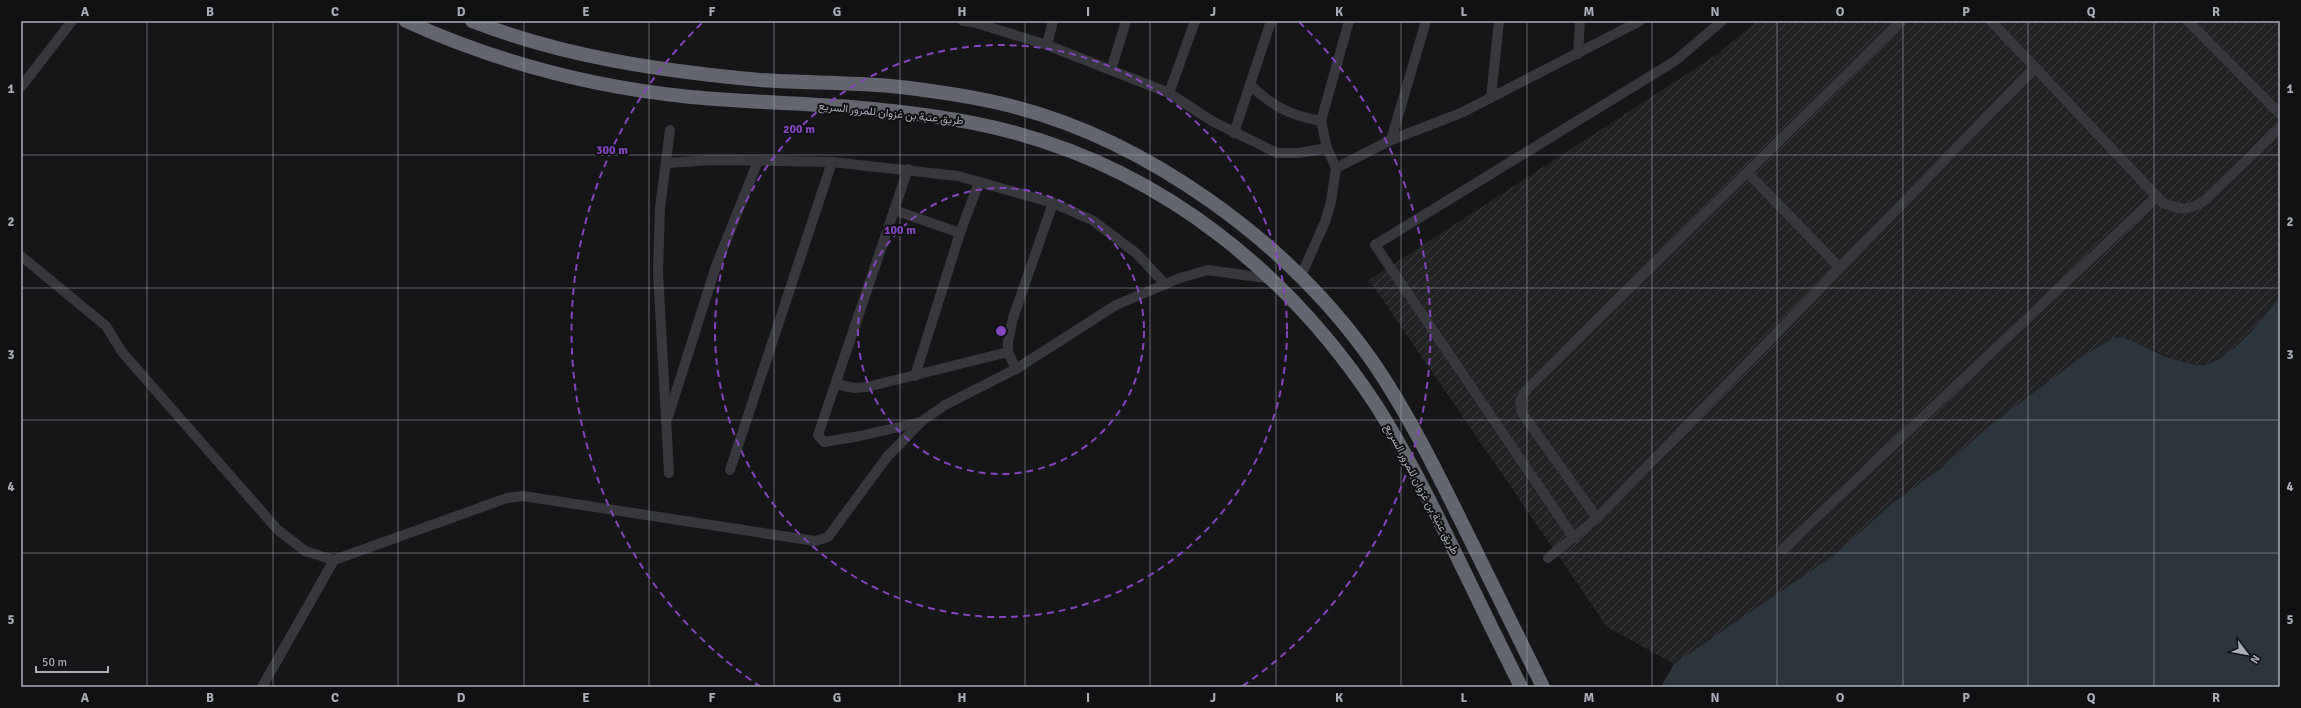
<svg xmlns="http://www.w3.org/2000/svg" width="2301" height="708" font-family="Signika,Vazirmatn,sans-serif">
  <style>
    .industrial { fill: url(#industrial-furrows) }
    .water { fill: #2c353c }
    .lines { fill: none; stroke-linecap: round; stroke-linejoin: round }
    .minor { stroke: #37383d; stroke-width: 10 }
    .highway { stroke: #63666e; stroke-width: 14 }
    .grid { fill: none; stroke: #a8adb8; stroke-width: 1; stroke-opacity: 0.55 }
    .ring { fill: none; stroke: #8446be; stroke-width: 2; stroke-dasharray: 7 5 }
    .labels { text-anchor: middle; stroke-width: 4; stroke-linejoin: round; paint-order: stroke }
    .street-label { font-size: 11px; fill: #a8adb8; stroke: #111113 }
    .centre { fill: #8446be; stroke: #111113; stroke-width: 2 }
    .ring-label { font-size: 12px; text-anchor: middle; font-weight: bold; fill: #8446be; stroke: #111113; stroke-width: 4; stroke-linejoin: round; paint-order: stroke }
    .neatline { fill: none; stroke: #a8adb8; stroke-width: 1.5 }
    .grid-label { font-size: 13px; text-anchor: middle; font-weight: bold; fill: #a8adb8 }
  </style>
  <defs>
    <pattern id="industrial-furrows" width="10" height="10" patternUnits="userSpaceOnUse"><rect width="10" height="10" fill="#222225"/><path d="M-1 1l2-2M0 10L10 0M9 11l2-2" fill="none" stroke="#3f3f43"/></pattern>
  </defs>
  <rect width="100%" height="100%" fill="#161618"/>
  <polygon class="industrial" points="1757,21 2280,21 2280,296 2258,323 2227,354 2210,363 2199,365 2181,362 2123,337 2113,338 2084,355 1989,426 1944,466 1894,502 1834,555 1674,664 1607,627 1369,280 1716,55"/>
  <path class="water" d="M2280,296V687H1661L1674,664L1834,555L1894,502L1944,466L1989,426L2084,355L2113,338L2123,337C2147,347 2171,362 2198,365C2225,368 2265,316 2280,296Z"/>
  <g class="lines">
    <g class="minor">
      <polyline points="963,21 973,22 1047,45 1169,93"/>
      <polyline points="1195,21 1169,93 1212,121 1277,153 1299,153 1327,148"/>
      <path d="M1991,21L2163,203C2181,210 2188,211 2204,201L2280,128"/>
      <polyline points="2188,21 2280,114"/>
      <polyline points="1047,45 1053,21"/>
      <polyline points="1578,54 1580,21"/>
      <polyline points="1111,70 1126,21"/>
      <path d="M1250,85C1274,107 1289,115 1321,121"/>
      <polyline points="21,87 72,21"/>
      <polyline points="1491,98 1499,21"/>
      <polyline points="1234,133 1271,21"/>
      <polyline points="1391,140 1426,21"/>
      <polyline points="667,163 712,160 832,162 958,176 1053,203 1092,220 1136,253 1165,284"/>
      <polyline points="1336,168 1391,140 1461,113 1640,21"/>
      <polyline points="908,169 818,435 824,442 860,436 921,422"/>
      <polyline points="1748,173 1839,267"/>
      <polyline points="894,210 960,233"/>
      <polyline points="21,256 106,326 122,352 277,529 305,551 334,560 507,498 523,496 815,541 828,537 887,457 922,421 945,405 1016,369 1116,305 1180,278 1208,270 1272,279"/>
      <polyline points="1300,278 1325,222 1331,202 1336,168 1327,148 1321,121 1349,21"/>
      <polyline points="1016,369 1008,352 1008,342 1013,318 1053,203"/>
      <polyline points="915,376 960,233 979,182"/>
      <polyline points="836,384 854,388 867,387 1008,352"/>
      <polyline points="668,417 716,266 758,161"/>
      <polyline points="730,470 832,162"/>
      <polyline points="669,473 658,272 660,208 670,130"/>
      <polyline points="1597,518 1522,413 1520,401 1527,389 1901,21"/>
      <polyline points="1574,538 1375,245 1675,61 1722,21"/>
      <polyline points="1783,549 2157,196"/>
      <polyline points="1548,558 1597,518 2035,67"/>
      <polyline points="262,687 334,560"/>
    </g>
    <g class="highway">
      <path d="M406,21C496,62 592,87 691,97C744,102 798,103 852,107C906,112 960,118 1012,132C1165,173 1290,274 1376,405C1404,449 1427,495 1450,542C1473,590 1497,639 1521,687"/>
      <path d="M472,21C565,57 661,71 760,80C804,83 847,82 891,86C927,90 964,95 999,103C1144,136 1291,243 1375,365C1408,414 1435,468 1461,521C1488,576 1516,632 1543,687"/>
    </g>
  </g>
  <path class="grid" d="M147,21V687M273,21V687M398,21V687M524,21V687M649,21V687M774,21V687M900,21V687M1025,21V687M1150,21V687M1276,21V687M1401,21V687M1527,21V687M1652,21V687M1777,21V687M1903,21V687M2028,21V687M2154,21V687M21,155H2280M21,288H2280M21,420H2280M21,553H2280"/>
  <g class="ring">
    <circle cx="1001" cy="331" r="143"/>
    <circle cx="1001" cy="331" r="286"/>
    <path d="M761 687A429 429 0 0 1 703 22M1299 22A429 429 0 0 1 1241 687"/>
  </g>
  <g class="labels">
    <g class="street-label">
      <text transform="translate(891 113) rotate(6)" y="4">طريق عتبة بن غزوان للمرور السريع</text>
      <text transform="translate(1422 489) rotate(62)" y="4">طريق عتبة بن غزوان للمرور السريع</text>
    </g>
  </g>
  <circle cx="1001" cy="331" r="6" class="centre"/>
  <g class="ring-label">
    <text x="799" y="133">200 m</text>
    <text x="612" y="154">300 m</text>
    <text x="900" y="234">100 m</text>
  </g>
  <rect width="2301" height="708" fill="none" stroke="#111113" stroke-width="44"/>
  <g transform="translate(2247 654) rotate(122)" stroke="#111113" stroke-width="3" paint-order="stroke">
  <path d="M0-3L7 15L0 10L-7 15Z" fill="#a8adb8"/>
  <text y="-6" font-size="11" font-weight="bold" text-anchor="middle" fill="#a8adb8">N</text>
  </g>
  <path d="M36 666v6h72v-6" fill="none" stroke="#a8adb8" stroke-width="2"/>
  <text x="42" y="666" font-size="12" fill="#a8adb8" stroke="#111113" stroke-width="3" paint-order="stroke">50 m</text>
  <rect x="22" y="22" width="2257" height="664" class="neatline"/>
  <g class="grid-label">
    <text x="85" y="16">A</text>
    <text x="210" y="16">B</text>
    <text x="335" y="16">C</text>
    <text x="461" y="16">D</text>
    <text x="586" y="16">E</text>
    <text x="712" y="16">F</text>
    <text x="837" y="16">G</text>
    <text x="962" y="16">H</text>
    <text x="1088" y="16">I</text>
    <text x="1213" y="16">J</text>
    <text x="1339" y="16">K</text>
    <text x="1464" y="16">L</text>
    <text x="1589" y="16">M</text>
    <text x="1715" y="16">N</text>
    <text x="1840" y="16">O</text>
    <text x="1966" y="16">P</text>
    <text x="2091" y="16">Q</text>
    <text x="2216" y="16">R</text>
    <text x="11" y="93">1</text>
    <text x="2290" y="93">1</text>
    <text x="11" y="226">2</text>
    <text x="2290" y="226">2</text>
    <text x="11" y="359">3</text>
    <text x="2290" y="359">3</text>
    <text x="11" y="491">4</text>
    <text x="2290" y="491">4</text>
    <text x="11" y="624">5</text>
    <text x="2290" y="624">5</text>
    <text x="85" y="702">A</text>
    <text x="210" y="702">B</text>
    <text x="335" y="702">C</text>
    <text x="461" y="702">D</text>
    <text x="586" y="702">E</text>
    <text x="712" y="702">F</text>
    <text x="837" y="702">G</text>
    <text x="962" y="702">H</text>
    <text x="1088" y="702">I</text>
    <text x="1213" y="702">J</text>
    <text x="1339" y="702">K</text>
    <text x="1464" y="702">L</text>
    <text x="1589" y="702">M</text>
    <text x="1715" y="702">N</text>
    <text x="1840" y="702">O</text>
    <text x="1966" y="702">P</text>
    <text x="2091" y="702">Q</text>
    <text x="2216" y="702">R</text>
  </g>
</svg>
